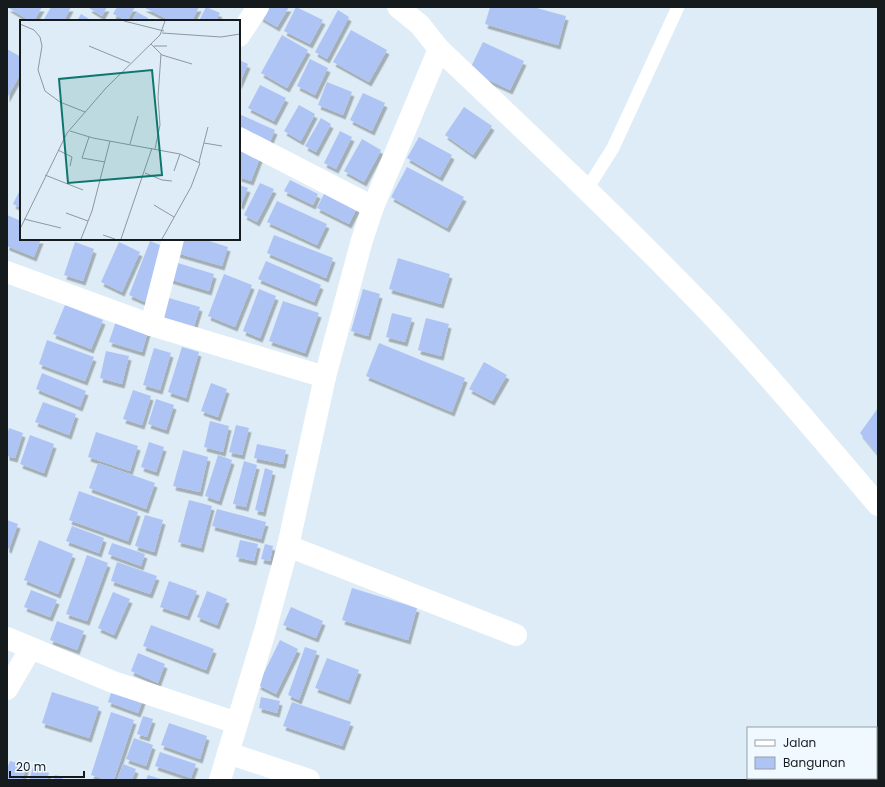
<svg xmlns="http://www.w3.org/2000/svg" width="885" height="787" font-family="Poppins,sans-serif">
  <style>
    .building { fill: #aec4f5; filter: url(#shadow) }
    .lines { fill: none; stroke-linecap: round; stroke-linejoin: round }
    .service { stroke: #fff; stroke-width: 13 }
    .minor { stroke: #fff; stroke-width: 22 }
    .inset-road { fill: none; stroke: #8d989f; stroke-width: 1 }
    .view { fill: #0f766e; fill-opacity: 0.15; stroke: #0f766e; stroke-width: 2 }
    .inset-edge { fill: none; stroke: #151a1d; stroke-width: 2 }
  </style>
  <defs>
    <filter id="shadow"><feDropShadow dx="2.5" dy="4.5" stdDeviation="0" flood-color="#0004"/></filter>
  </defs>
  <rect width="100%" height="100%" fill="#ddecf6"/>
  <g class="building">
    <polygon points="7,7 42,7 34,21 30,21"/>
    <polygon points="51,7 71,7 64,21 43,21"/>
    <polygon points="90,7 107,7 102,16 89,8"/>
    <polygon points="117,7 135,7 127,21 113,14"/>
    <polygon points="143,7 199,7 192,21 171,21"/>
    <polygon points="206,7 220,13 216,21 199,21"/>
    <polygon points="266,7 289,7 277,27 260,17"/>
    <polygon points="296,7 323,20 310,44 284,31"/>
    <polygon points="490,7 533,7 566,16 558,45 485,24"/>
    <polygon points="338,10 349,17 327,59 315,52"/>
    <polygon points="137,12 148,18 147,21 132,21"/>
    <polygon points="81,14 89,19 88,21 77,21"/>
    <polygon points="351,30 387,50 369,82 333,62"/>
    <polygon points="282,35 308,50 287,88 261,73"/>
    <polygon points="483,42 524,61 510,90 469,71"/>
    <polygon points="7,49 21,57 21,73 7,98"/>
    <polygon points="310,59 328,68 315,95 297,86"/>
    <polygon points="239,60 248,64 239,85"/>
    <polygon points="327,82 352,92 343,115 318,105"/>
    <polygon points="260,85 286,98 274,121 248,108"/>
    <polygon points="363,93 385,103 372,131 350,120"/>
    <polygon points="299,105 315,114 301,141 284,131"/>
    <polygon points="464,107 492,126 473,155 445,135"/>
    <polygon points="239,114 275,130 267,149 239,137"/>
    <polygon points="321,118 331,124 316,152 305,146"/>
    <polygon points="340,131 352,137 336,169 324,163"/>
    <polygon points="419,137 452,155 440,177 407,158"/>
    <polygon points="362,139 381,150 364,182 344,171"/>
    <polygon points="239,146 261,155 251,181 239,177"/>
    <polygon points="407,167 464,197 447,228 391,197"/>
    <polygon points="290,180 318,194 313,205 284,191"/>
    <polygon points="260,183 274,189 257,222 244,215"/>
    <polygon points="239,185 248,188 241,205 239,204"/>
    <polygon points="21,188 21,208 13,204"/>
    <polygon points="326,190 358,206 349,224 317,208"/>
    <polygon points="277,201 327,224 317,245 267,222"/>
    <polygon points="7,215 21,221 21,239 41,239 34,257 7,246"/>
    <polygon points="274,235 333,258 326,278 267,253"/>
    <polygon points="181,239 203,239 228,247 222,266 177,253"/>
    <polygon points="150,241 167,248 145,302 129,295"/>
    <polygon points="75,242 94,249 83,281 64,275"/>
    <polygon points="119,242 140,252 122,292 101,282"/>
    <polygon points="398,258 450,274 441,304 389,289"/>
    <polygon points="171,261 214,274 209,291 166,278"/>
    <polygon points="266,261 321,285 314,302 258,279"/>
    <polygon points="224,274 252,285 235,327 208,316"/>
    <polygon points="259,289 276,296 260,338 243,331"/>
    <polygon points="363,289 380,294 368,336 351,331"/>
    <polygon points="162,296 200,307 193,330 155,318"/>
    <polygon points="283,301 319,313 305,353 269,341"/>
    <polygon points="65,305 103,320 91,349 53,334"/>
    <polygon points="392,313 412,318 405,342 386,337"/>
    <polygon points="426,318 449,324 441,356 418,350"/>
    <polygon points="116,321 148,331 142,352 109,342"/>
    <polygon points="47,340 94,357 85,381 39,364"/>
    <polygon points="379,343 465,378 452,412 366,376"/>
    <polygon points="182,347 199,352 186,398 168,392"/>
    <polygon points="154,348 171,353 160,390 143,385"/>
    <polygon points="106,351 129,356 122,384 100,378"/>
    <polygon points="484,362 507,375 492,401 469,389"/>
    <polygon points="42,373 86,391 80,407 36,389"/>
    <polygon points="211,383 227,389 218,417 201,411"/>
    <polygon points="133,390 151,396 142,425 123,419"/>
    <polygon points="156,399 174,405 166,430 148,424"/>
    <polygon points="43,402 76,414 69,435 35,422"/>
    <polygon points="878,408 878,455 860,433"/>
    <polygon points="210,421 229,426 223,452 204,447"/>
    <polygon points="236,425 249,428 242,455 229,452"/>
    <polygon points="9,428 23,433 15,458 7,456 7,435"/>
    <polygon points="96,432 138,446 130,471 88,457"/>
    <polygon points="30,435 54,444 44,473 20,464"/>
    <polygon points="149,442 164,447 156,472 141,467"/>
    <polygon points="257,444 286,450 283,464 254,458"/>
    <polygon points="183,450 208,457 200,492 173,486"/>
    <polygon points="218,455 232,460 219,501 205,496"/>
    <polygon points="244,461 257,465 246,507 233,504"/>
    <polygon points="98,463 155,483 146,509 89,488"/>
    <polygon points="265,468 273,471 263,512 255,510"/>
    <polygon points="79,491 138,512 128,541 69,520"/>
    <polygon points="189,500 212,506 201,548 178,542"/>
    <polygon points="217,509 266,522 261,539 212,526"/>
    <polygon points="145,515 163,520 154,552 135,546"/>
    <polygon points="7,520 18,524 9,549 7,548"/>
    <polygon points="72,526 104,538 99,553 66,541"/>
    <polygon points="39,540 73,554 58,594 24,580"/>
    <polygon points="240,540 258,544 254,561 236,557"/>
    <polygon points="112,543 145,554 141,566 108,554"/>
    <polygon points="265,544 273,546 270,561 261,559"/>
    <polygon points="87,555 108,563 87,621 66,614"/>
    <polygon points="117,562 157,576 150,594 111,581"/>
    <polygon points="169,581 197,591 187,616 160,607"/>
    <polygon points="352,588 417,608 408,640 342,620"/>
    <polygon points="31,590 57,600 50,617 24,607"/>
    <polygon points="207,591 227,599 217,625 197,617"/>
    <polygon points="113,592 130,599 114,635 98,628"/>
    <polygon points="291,607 323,621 316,638 283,625"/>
    <polygon points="57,621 84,631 77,650 50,640"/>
    <polygon points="151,625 214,649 206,670 143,646"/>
    <polygon points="280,640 298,649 276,694 258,685"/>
    <polygon points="305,647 317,651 299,700 288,695"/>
    <polygon points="138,653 165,664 158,683 131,671"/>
    <polygon points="327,658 359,670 348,700 315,688"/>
    <polygon points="115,681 146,692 138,713 108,702"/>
    <polygon points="52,692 99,707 89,738 42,723"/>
    <polygon points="261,697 280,701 277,713 259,708"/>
    <polygon points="292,702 351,722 342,746 283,726"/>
    <polygon points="111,712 134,720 114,780 106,780 91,775"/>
    <polygon points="143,716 153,719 147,737 137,734"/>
    <polygon points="169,723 207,736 200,759 161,745"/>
    <polygon points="134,738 153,745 146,766 126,759"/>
    <polygon points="160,752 196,764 191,778 155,766"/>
    <polygon points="10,761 27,766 22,780 7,780 7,769"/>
    <polygon points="123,764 136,769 132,780 117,780"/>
    <polygon points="33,767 49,773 47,780 29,780"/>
    <polygon points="55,775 63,777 62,780 53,780"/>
    <polygon points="148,775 164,780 146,780"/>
  </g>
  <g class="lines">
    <polyline class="service" points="587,189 613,148 678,7"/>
    <g class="minor">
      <path d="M398,7L420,25L439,49C530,135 621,221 708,311C767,373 822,439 878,505"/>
      <polyline points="239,36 258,7"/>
      <polyline points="239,138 373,207"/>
      <polyline points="7,272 151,325 325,377"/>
      <polyline points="151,325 173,239"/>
      <polyline points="288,546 516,635"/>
      <polyline points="7,638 113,682 237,723"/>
      <polyline points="7,689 31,648"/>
      <polyline points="228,753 309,780"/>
      <polyline points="220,780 265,631 288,546 325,377 362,240 373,207 439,49"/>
    </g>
  </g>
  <g transform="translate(20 20)">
    <rect width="220" height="220" fill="#ddecf6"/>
    <path class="inset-road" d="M104,1L144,11M0,4L14,10L20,17L22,26L18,50L25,71L40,82L65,92M142,13L201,17L220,14M131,24L142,35L172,44M69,26L110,43M134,26H147M50,111L73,118L160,134L180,143L171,167L142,219M69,117L62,138L85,142M184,123L202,126M110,124L118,96M135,129L140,105L138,77L141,34M38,130L52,137L50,146M179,142L188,107M154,151L160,134M125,153L142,160L152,161M25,155L63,170M134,185L154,197M46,193L68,201M4,199L41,208M0,209L47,113L86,68L140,15L145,1M83,215L95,219M61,219L72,191L90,121M101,219L132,128"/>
    <path class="view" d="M132,50L142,155L48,163L39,59Z"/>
    <rect width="220" height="220" class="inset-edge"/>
  </g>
  <rect width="885" height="787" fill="none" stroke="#151a1d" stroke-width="16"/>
  <rect x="747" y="727" width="130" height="52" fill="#f0f9ff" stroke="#98a0a5"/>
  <rect x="755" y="740" width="20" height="6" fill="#ffffff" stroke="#98a0a5"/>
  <text x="783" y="747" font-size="12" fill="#151a1d">Jalan</text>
  <rect x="755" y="757" width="20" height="12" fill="#aec4f5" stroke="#98a0a5"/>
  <text x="783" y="767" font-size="12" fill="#151a1d">Bangunan</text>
  <path d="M10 771v6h74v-6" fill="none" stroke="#151a1d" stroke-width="2"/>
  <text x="16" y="771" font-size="12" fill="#151a1d" stroke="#f0f9ff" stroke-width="3" paint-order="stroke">20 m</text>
</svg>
